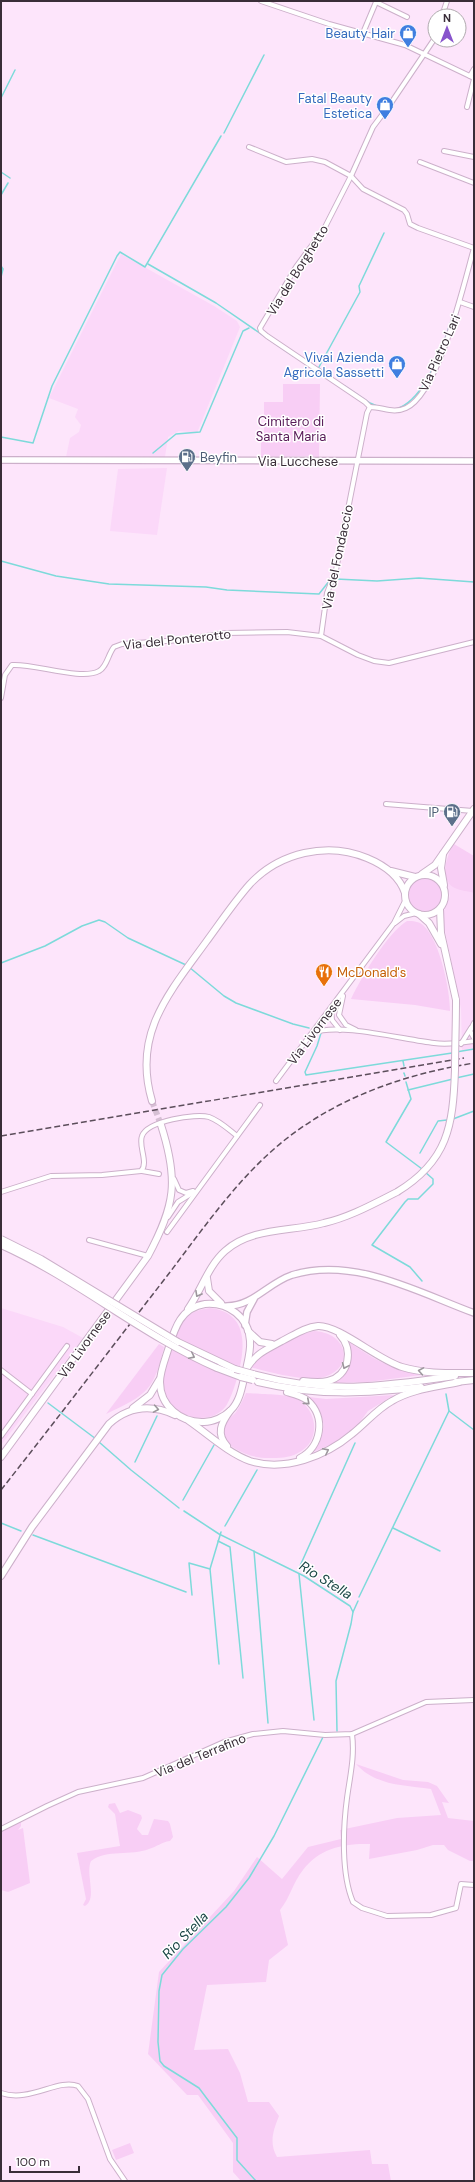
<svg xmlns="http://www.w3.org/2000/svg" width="475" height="2182" font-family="'DM Sans',sans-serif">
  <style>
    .built { fill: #fbd8f9 }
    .green { fill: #f8cef5 }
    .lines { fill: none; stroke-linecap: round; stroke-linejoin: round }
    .stream { stroke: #7ddada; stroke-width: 1.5 }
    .primary-tunnel { stroke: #d6c0d4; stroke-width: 6; stroke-dasharray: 6 3; stroke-linecap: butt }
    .minor-casing { stroke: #ccb0ca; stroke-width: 6 }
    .secondary-casing { stroke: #ccb0ca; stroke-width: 8 }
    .primary-casing { stroke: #ccb0ca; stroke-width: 8 }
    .trunk-casing { stroke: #ccb0ca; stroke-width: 8 }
    .minor { stroke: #fff; stroke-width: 4 }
    .secondary { stroke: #fff; stroke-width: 5.5 }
    .primary { stroke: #fff; stroke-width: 6 }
    .trunk { stroke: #fff; stroke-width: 6 }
    .rail { stroke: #5c4e5b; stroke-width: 1.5; stroke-dasharray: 6 3; stroke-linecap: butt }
    .primary-bridge-casing { stroke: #ccb0ca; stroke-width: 8; stroke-linecap: butt }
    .trunk-bridge-casing { stroke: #ccb0ca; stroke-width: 8; stroke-linecap: butt }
    .primary-bridge { stroke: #fff; stroke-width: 6 }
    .trunk-bridge { stroke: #fff; stroke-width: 6 }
    .oneway { stroke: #9c969c }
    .labels { text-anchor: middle; stroke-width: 3; stroke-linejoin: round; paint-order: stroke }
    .shop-label { font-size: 13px; fill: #366cbe; stroke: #fff; text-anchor: end }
    .street-label { font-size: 13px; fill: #392d38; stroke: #fff }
    .park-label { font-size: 13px; fill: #591d59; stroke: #fff }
    .service-label { font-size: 13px; fill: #4e5e75; stroke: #fff; text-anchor: start }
    .food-label { font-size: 13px; fill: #c56008; stroke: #fff; text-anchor: start }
    .water-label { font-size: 14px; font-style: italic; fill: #1b4646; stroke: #fff }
  </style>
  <rect width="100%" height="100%" fill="#fde5fb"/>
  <g class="built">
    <polygon points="121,254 214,306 237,321 240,327 197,433 179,431 168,437 165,457 66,457 70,438 79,432 81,425 75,417 78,409 49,398"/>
    <polygon points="167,468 157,535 110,531 118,469"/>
    <polygon points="447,882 456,887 474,891 474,1048 462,1050 461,1009 442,916 450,896"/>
    <polygon points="1,1308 63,1327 83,1338 1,1445"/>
  </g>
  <g class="green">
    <polygon points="283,384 320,384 319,457 308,456 261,457 261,438 264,437 264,402 283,402"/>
    <path d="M454,844L474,856V893C468,891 461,891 455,888C439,881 446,855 454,844Z"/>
    <circle cx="425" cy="895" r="17"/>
    <path d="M407,921C413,921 419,921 424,926C440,942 450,989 450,1011L415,1005L351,999C361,978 388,932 407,921Z"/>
    <path d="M210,1308C248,1312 246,1347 238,1375C235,1385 232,1396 226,1406C212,1424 187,1420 172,1406C167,1401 164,1392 163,1384C163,1372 179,1323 187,1316C194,1311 202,1309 210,1308Z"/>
    <path d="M314,1331C351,1333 354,1372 320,1378C302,1381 268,1372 250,1367L255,1358L299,1335Z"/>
    <path d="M348,1341C371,1358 392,1370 421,1375L368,1382L333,1383C350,1374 356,1359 348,1341Z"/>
    <path d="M159,1344L164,1347C154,1391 146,1395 106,1414Z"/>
    <path d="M246,1393C257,1394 286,1394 295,1398C318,1408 322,1441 298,1453C289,1458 279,1458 269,1458C256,1458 245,1455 234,1448C227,1443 221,1435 224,1425C226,1419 232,1417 236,1412C240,1406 243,1400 246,1393Z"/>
    <path d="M394,1395L368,1411L357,1426L334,1443L311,1453C329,1433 327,1416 309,1397L326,1399Z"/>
    <path d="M356,1764L403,1780L428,1782L437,1786L449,1803L442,1802L448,1818L474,1821V1861H470L448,1850L444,1845H433L417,1850L369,1859L370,1844C345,1843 319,1848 303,1870C293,1882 290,1898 280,1910L288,1945L269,1960L266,1982L207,1985L194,2050L228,2049L240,2073L248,2102H269L279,2116C273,2131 269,2143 277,2157L370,2150L372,2164H388L391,2181H241L233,2172V2143L198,2095H187L148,2054L159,1972L234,1891L257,1857L282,1879L308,1847L341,1839L340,1830L397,1818L441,1815L431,1789C404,1785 376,1786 356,1764Z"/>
    <path d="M115,1803L120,1813L128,1810L141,1815L142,1818L137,1829L142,1835H148L154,1819L168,1821L170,1824L173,1837L170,1841C161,1842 157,1847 149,1849C131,1856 107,1849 91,1861C85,1874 98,1899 85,1906L83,1905L86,1899L77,1853L120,1846L115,1814L108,1807L109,1804Z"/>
    <polygon points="21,1821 21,1826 18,1830 23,1828 30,1883 8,1892 1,1890 1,1832"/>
    <polygon points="130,2143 134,2153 116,2160 112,2150"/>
  </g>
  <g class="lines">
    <g class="stream">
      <polyline points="1,98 15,70"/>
      <polyline points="224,133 264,55"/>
      <polyline points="1,172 10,178"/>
      <polyline points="1,195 8,183"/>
      <polyline points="148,264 216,303 293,356"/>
      <polyline points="1,266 3,269 1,277"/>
      <polyline points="319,367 360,292 359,286 384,233"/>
      <polyline points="319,368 325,373"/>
      <polyline points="345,386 370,403 377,406"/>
      <path d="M399,408C429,395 444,340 455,310"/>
      <polyline points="1,437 33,443 52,386 117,256 120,252 145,267 221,136"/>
      <polyline points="153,453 176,434 200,432 243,331 249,328"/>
      <polyline points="1,561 56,576 109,584 206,587 227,590 319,594 330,580"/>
      <polyline points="336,579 377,581 419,578 474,582"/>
      <polyline points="1,963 45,946 82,926 99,920 105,922 128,938 186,965"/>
      <polyline points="189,967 224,996 236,1003 293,1024 309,1028"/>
      <polyline points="321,1033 317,1046 305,1072 306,1075 452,1053"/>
      <polyline points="456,1052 474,1049"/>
      <polyline points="403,1061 404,1066"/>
      <polyline points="404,1073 405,1076"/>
      <polyline points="456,1078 474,1074"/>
      <polyline points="406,1082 411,1099 386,1142 422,1169"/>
      <polyline points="408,1090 453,1079"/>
      <polyline points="453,1119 474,1111"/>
      <polyline points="420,1153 438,1121 447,1120"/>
      <polyline points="422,1281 410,1267 372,1245 405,1202 408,1199 418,1199 433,1184 433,1179 425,1172"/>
      <polyline points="48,1403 96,1439"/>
      <polyline points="449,1411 474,1430"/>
      <polyline points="99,1442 131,1470 179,1508"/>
      <polyline points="135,1462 157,1416"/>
      <polyline points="183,1500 214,1445"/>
      <polyline points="184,1511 219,1534 304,1576 350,1606 353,1612 351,1624 336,1681 337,1731"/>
      <polyline points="1,1523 21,1531"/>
      <polyline points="225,1526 257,1470"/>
      <polyline points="393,1528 440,1551"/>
      <polyline points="33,1535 186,1592"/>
      <polyline points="218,1541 230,1547 243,1678"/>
      <polyline points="254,1551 268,1723"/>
      <polyline points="300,1566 355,1443"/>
      <polyline points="299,1574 314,1720"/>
      <polyline points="192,1595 189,1563 210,1569"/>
      <polyline points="359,1597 449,1411 446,1394"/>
      <polyline points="353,1612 358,1601"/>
      <polyline points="219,1664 210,1569 221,1532"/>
      <polyline points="256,2181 237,2160 237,2138 208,2100 199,2088 164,2066 160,2061 158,2042 159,1991 162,1975 183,1949 226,1907 249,1878 274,1836 323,1737"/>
    </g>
    <polyline class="primary-tunnel" points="152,1101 161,1125"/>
    <defs>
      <g id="minor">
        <polyline points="261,1 329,24 405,45 474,78"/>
        <polyline points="442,16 447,1"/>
        <polyline points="363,33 376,2 407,17"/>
        <polyline points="470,76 474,69"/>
        <polyline points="467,107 474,79"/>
        <polyline points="249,147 286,162 312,159 325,162 351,176 363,189 404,210 407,214 410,224 418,228 474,248"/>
        <polyline points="444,151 474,157"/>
        <polyline points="420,162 474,183"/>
        <polyline points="460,302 474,307"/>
        <polyline points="370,407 365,402 267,336 261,331 260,328 296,267 324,229 351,176 373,127 391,103 435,38"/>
        <path d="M321,636L327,593L336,570L367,413L370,407C383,407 393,414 406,408C439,393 464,283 474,248"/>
        <path d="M1,698L5,675L12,665C33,663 81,681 99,671C107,667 108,654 114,647L122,644L181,640L226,633L287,632L321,636L358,655L374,661L389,663L474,642"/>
        <polyline points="386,804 473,811"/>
        <polyline points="395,923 404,916 416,913"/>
        <polyline points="343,996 339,1015 346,1025 356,1030"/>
        <polyline points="331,1009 332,1020 340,1030"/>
        <polyline points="474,1023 470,1031 474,1038"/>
        <path d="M313,1033C338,1022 405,1040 434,1043C448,1045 460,1043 474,1041"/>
        <polyline points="461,1044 471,1028"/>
        <polyline points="276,1081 394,923 406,899"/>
        <polyline points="142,1171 159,1174"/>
        <polyline points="174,1179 179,1190 186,1193 193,1191"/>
        <path d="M1,1192L51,1176L102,1175L141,1171C149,1163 138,1146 142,1136C147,1121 196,1113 209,1117C220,1121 228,1129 237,1136"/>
        <polyline points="168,1217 178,1202 194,1192"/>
        <polyline points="167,1232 260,1105"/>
        <polyline points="89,1240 148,1256"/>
        <polyline points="1,1370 32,1394"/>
        <polyline points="1,1436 67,1346"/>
        <path d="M352,1734C355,1756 350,1776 347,1798C343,1828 341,1874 353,1902L362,1908L387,1916L431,1915L456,1908L461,1884L474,1885"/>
        <polyline points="1,1829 47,1806 78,1792 143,1778 224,1742 253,1734 283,1731 325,1735 352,1734 426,1702 474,1700"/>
        <path d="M1,2093C30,2103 58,2078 78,2086L88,2099L110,2159L125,2181"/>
      </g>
      <g id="secondary">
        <polyline points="1,460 474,461"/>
        <path d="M227,1306C253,1306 268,1283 292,1275C354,1256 417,1292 474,1313"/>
        <polyline points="245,1325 247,1312 254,1299"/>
      </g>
      <g id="primary">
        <polyline points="443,854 441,868 444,885"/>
        <polyline points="391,871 415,877"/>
        <polyline points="422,874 435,865 474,809"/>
        <circle cx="425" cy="895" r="20"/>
        <polyline points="440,909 441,933 456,1000"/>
        <polyline points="419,914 429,923 441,944"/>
        <path d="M152,1101C132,1034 169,993 206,942C220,923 234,902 250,884C279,853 327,841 367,858C384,865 399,875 405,893"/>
        <polyline points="207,1278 209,1291 221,1303"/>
        <path d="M205,1304C228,1302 249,1317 250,1341C251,1352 247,1364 245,1374C242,1387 240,1401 231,1410C224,1417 213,1422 204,1422C181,1423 160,1406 160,1382C160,1373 164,1362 167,1353C174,1331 179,1308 205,1304Z"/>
        <path d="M188,1309C201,1291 208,1266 225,1251C252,1227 291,1232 324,1223C350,1217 373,1204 397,1192"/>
        <polyline points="133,1408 150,1395 159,1380"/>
        <path d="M1,1457L148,1256C175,1205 179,1181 161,1125"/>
        <path d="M1,1576L32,1527L109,1424C129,1406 151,1404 175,1415"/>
      </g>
      <g id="trunk">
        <polyline points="248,1331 260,1342 272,1344"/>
        <polyline points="178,1342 235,1369"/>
        <polyline points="217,1368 241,1377"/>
        <path d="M247,1368C256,1353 268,1349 282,1341C294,1335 305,1327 318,1326C339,1325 378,1360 402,1367C425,1374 450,1373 474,1373"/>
        <path d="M253,1374C327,1394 380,1387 455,1376"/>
        <path d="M303,1381C311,1382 320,1383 328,1381C349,1376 354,1350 340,1335"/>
        <path d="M258,1382C317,1396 362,1394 421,1387"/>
        <polyline points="456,1382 474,1380"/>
        <path d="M287,1392C294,1394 302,1396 307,1400C327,1417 321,1447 300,1458"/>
        <path d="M189,1421C208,1434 228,1453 250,1461C285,1472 326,1456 352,1434C366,1423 377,1409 392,1401C412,1389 437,1387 459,1382"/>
        <path d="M227,1446C216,1434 221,1423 230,1411"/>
      </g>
    </defs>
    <use href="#minor" class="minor-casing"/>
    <use href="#secondary" class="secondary-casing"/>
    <use href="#primary" class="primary-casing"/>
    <use href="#trunk" class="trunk-casing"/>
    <use href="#minor" class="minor"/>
    <use href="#secondary" class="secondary"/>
    <use href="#primary" class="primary"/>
    <use href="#trunk" class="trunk"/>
    <g class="rail">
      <polyline points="1,1136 464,1058"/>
      <path d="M1,1490C57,1419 112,1347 167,1276C203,1229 239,1176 286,1139C341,1096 406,1074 474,1063"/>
    </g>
    <defs>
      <path id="primary-bridge" d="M397,1192C448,1161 453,1126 455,1070C455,1047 456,1024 456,1000"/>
      <g id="trunk-bridge">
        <polyline points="1,1239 41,1259 178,1342"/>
        <path d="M1,1245C77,1279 141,1335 217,1368"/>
        <polyline points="235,1369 253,1374"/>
        <polyline points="241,1377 253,1380"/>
      </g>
    </defs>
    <use href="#primary-bridge" class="primary-bridge-casing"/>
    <use href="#trunk-bridge" class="trunk-bridge-casing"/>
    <use href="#primary-bridge" class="primary-bridge"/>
    <use href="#trunk-bridge" class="trunk-bridge"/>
  </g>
  <defs><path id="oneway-chevron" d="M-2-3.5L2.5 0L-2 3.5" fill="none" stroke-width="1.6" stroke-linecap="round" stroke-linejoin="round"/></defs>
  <g class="oneway">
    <use href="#oneway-chevron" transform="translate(198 1294) rotate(119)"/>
    <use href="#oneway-chevron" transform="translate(192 1356) rotate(26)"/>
    <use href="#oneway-chevron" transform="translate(345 1366) rotate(114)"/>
    <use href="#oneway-chevron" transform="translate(421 1371) rotate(-170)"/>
    <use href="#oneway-chevron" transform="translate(307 1402) rotate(41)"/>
    <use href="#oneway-chevron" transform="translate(156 1409) rotate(10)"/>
    <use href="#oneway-chevron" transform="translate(326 1451) rotate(-27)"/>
  </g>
  <defs>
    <symbol id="shop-pin" viewBox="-11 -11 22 30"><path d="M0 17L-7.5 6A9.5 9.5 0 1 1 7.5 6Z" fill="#3f7fe0" stroke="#fff"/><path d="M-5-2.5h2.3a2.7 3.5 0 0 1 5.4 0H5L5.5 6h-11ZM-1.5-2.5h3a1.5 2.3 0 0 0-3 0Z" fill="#fff"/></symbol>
    <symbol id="fuel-pin" viewBox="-11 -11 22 30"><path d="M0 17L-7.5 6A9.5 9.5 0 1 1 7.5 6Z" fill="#5c6f8a" stroke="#fff"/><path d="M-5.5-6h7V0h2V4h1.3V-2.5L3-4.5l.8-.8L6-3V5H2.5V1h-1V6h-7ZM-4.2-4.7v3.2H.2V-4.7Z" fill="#fff"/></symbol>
    <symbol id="restaurant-pin" viewBox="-11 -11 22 30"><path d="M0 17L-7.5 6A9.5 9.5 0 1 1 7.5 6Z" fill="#e8710a" stroke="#fff"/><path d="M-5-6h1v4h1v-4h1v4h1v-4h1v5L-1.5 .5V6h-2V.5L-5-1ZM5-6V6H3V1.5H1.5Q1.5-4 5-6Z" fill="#fff"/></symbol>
  </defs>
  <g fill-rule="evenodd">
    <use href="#shop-pin" x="398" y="23" width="20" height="27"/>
    <use href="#shop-pin" x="375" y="95" width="20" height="27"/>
    <use href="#shop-pin" x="387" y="354" width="20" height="27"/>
    <use href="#fuel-pin" x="177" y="447" width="20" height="27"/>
    <use href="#fuel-pin" x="442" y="802" width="20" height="27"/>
    <use href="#restaurant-pin" x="314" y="962" width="20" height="27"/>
  </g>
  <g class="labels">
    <g class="shop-label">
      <text x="395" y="38">Beauty Hair</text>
      <text x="372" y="103">Fatal Beauty<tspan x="372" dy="15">Estetica</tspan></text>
      <text x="384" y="362">Vivai Azienda<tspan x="384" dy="15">Agricola Sassetti</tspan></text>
    </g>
    <g class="street-label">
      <text transform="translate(297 270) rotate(-58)" y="5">Via del Borghetto</text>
      <text transform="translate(439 353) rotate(-66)" y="5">Via Pietro Lari</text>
      <text x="298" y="466">Via Lucchese</text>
      <text transform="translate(337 557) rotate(-78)" y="5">Via del Fondaccio</text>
      <text transform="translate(177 639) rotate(-6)" y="5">Via del Ponterotto</text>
      <text transform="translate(314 1031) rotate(-53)" y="5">Via Livornese</text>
      <text transform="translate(84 1344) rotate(-54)" y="5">Via Livornese</text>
      <text transform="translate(200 1755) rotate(-22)" y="5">Via del Terrafino</text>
    </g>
    <g class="park-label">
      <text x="291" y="426">Cimitero di<tspan x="291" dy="15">Santa Maria</tspan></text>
    </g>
    <g class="service-label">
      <text x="200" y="462">Beyfin</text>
      <text x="439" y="817" text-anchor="end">IP</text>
    </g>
    <g class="food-label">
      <text x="337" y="977">McDonald's</text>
    </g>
    <g class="water-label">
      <text transform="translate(326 1580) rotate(32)" y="5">Rio Stella</text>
      <text transform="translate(185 1935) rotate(-46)" y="5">Rio Stella</text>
    </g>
  </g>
  <rect width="475" height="2182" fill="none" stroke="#392d38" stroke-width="4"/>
  <g transform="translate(447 28)"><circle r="19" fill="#ffffff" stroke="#b0abaf"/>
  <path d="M0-3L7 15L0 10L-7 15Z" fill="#8854cc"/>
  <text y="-6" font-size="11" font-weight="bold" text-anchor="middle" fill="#392d38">N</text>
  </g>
  <path d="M10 2166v6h69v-6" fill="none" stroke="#392d38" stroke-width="2"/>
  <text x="16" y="2166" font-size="12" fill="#392d38" stroke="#ffffff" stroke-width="3" paint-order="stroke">100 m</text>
</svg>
